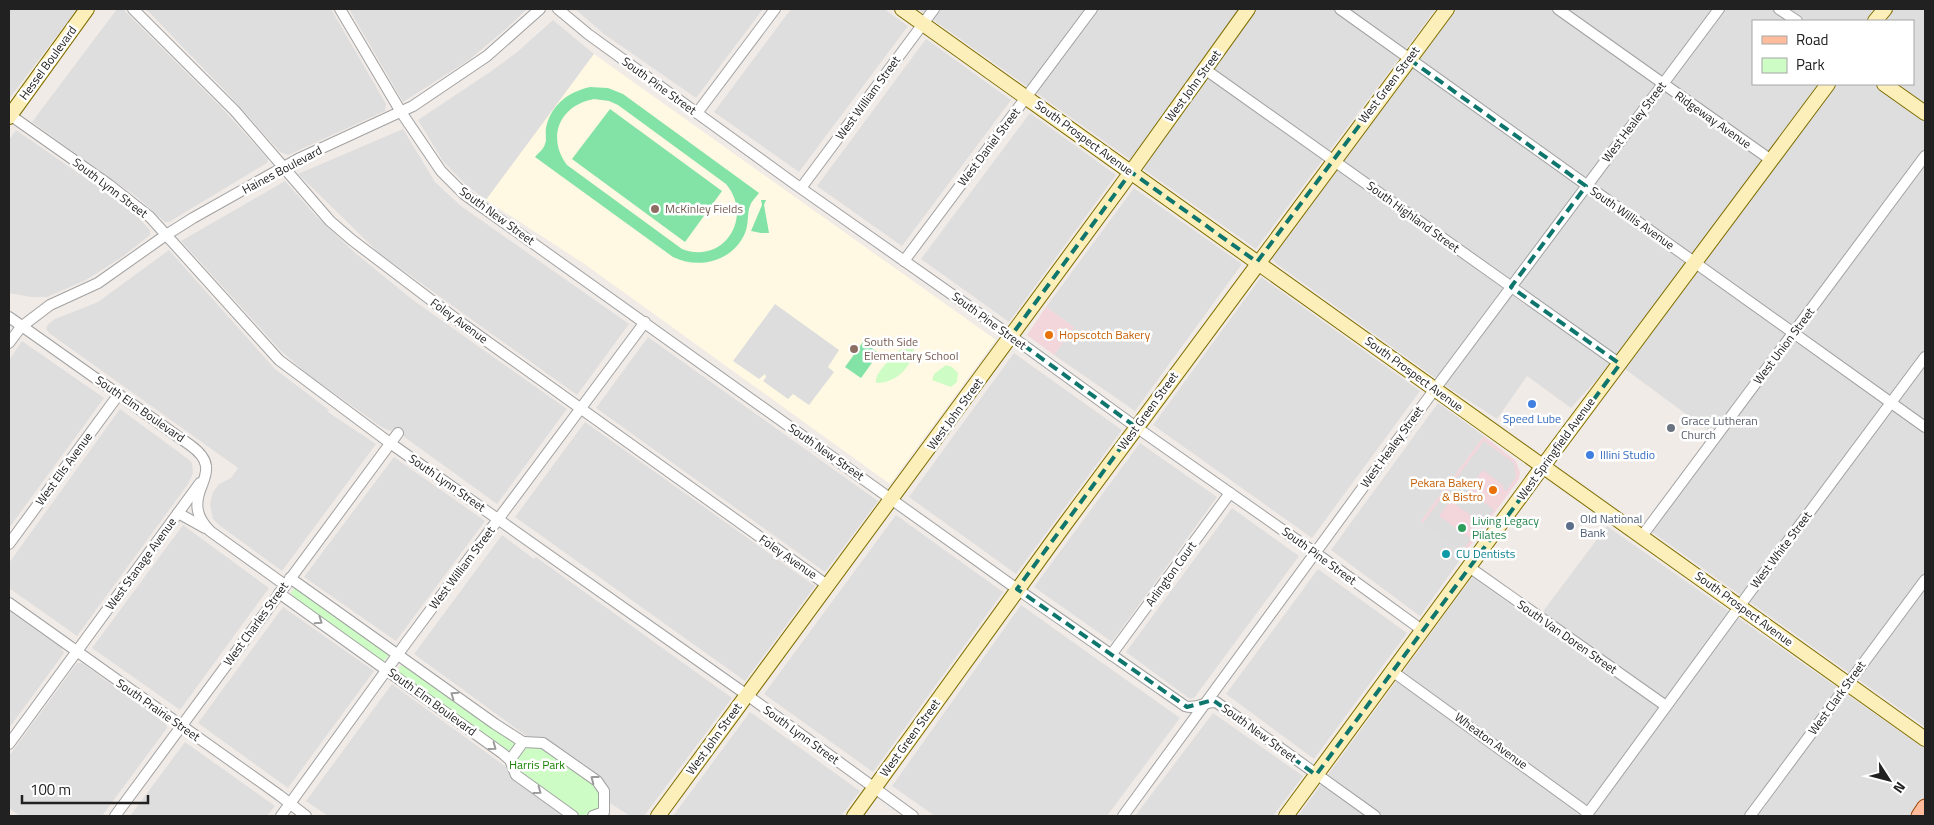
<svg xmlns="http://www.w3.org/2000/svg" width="1934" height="825" font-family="'Titillium Web',sans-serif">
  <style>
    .residential { fill: #dfdede }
    .commercial { fill: #f2d6dc }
    .education { fill: #fff8e2 }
    .park { fill: #cdfcc4 }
    .pitch { fill: #83e3a6; fill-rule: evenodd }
    .parking { fill: #ddd }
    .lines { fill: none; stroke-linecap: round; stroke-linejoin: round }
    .street-casing { stroke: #a2a2a2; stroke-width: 12 }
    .secondary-casing { stroke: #7e6d01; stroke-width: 16 }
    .primary-casing { stroke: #9d4200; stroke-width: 17 }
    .street { stroke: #fff; stroke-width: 10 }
    .secondary { stroke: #fcefba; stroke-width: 14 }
    .primary { stroke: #ffbd9e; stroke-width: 15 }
    .oneway { stroke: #9b9b9b }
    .marked { fill: none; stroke: #0f766e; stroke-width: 4; stroke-dasharray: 10 6; stroke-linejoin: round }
    .education-dot { fill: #8d6e63; stroke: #fff; stroke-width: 2 }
    .food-dot { fill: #e8710a; stroke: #fff; stroke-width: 2 }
    .shop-dot { fill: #3f7fe0; stroke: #fff; stroke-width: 2 }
    .worship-dot { fill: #6b7280; stroke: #fff; stroke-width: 2 }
    .service-dot { fill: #5c6f8a; stroke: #fff; stroke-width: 2 }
    .leisure-dot { fill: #2e9e5b; stroke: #fff; stroke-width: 2 }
    .culture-dot { fill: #0f9aa8; stroke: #fff; stroke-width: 2 }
    .labels { text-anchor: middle; stroke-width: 5; stroke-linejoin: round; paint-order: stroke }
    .street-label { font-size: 12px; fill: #212121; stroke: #fff }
    .education-label { font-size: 12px; fill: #785e54; stroke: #fff; text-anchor: start }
    .food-label { font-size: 12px; fill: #c56008; stroke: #fff; text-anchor: start }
    .shop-label { font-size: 12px; fill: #366cbe; stroke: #fff }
    .worship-label { font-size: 12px; fill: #5b616d; stroke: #fff; text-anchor: start }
    .service-label { font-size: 12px; fill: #4e5e75; stroke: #fff; text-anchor: start }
    .leisure-label { font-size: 12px; fill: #27864d; stroke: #fff; text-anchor: start }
    .culture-label { font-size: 12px; fill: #0d838f; stroke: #fff; text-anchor: start }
    .park-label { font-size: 12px; fill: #1c8508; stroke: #fff }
  </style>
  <rect width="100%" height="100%" fill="#f1ebe7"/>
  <g class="residential">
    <polygon points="9,9 77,9 9,99"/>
    <polygon points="117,9 123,9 221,107 268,159 267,163 169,222 165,222 138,198 32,122"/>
    <polygon points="146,9 331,9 386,104 385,111 288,155 280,152 229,95"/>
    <polygon points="349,9 527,9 507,28 469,60 403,102"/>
    <polygon points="575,9 763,9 696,98 604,34"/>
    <polygon points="791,9 884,9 908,26 799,172 714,112"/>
    <polygon points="918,9 1436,9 1256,249"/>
    <polygon points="1454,9 1877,9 1868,21 1753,21 1753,84 1822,84 1624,349 1571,408 1527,376 1497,419 1452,390 1278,265 1272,259 1273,254 1285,235"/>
    <polygon points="1892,9 1925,9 1925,727 1652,532 1721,440 1625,369 1643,342 1836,84 1913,84 1913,21 1883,21"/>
    <polygon points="553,20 594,54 486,200 465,184 443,161 418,120 490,72 516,53"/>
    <polygon points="926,39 1011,100 902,246 817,186"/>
    <polygon points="1030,113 1116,175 1009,322 921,259"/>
    <polygon points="403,129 435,182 461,206 629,324 577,395 379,253 298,174"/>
    <polygon points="16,130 130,209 150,230 150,235 122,257 86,280 47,297 31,297 9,293 9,140"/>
    <polygon points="285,181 317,217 354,252 413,300 567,409 497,504 403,436 383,428 306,373 280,350 181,241"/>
    <polygon points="1134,188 1242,264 1135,411 1054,355 1074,327 1046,307"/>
    <polygon points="169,250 275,369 329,410 328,412 376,444 282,571 219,525 213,519 210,504 213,492 219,484 231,478 238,468 49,333 46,329 48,324 55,319 98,302"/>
    <polygon points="1261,277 1420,391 1312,538 1153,425"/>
    <polygon points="648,337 878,501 825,572 596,408"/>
    <polygon points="22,341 104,398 9,528 9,360"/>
    <polygon points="1014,353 1122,430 1016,574 909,497"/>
    <polygon points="1438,403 1484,436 1421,521 1465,553 1420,616 1331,550"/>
    <polygon points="120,409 188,459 192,463 193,473 188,484 77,636 9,588 9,563"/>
    <polygon points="585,422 815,586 745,681 515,517"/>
    <polygon points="1140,443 1217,497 1112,642 1034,587"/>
    <polygon points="394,457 485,521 396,641 304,577"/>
    <polygon points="1232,508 1299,556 1194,698 1190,699 1126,652"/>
    <polygon points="896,515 1003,592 873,772 764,694"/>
    <polygon points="183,525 269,588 180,710 92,648"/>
    <polygon points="1607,526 1925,749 1925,816 1298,816 1472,577 1535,622"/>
    <polygon points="502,535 534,559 536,557 732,698 644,816 630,816 610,803 608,792 529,738 414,654"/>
    <polygon points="1318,569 1407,633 1314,759 1226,694"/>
    <polygon points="1021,605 1180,718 1107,816 935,816 892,786"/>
    <polygon points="283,607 374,671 288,788 198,723"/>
    <polygon points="9,611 61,647 64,653 9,728"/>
    <polygon points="77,663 82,663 166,724 167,728 102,816 20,816 9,808 9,756"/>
    <polygon points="392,684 509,769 566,816 328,816 306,801"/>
    <polygon points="750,712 860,791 841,816 673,816"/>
    <polygon points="1213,713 1303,776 1273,816 1135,816"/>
    <polygon points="185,742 275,806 267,816 130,816"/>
  </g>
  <g class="commercial">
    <polygon points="1046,307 1074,327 1054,355 1027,335"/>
    <polygon points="1484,436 1516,461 1520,473 1519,479 1465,553 1421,521"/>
  </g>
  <polygon class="education" points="594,54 996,340 890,484 583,263 486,200"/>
  <g class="park">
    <path d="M904,349H914C912,368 894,384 876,383C875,371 891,360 899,350Z"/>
    <polygon points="946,365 952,367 958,373 957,382 951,387 932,380 934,374"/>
    <polygon points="295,587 387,651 389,655 384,661 380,661 295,599 291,593"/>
    <polygon points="403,665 407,665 514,742 516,745 510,753 506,752 400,675 399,667"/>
    <path d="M536,744L599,786C600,790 602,795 602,799C602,811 588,817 578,815L522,776L515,766L516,755L524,746Z"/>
  </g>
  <g class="pitch">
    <path d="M590,87L608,88L623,94L759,193C756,197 751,202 750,206C747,213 749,224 745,233C733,261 700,270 673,257L535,157C538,153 544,149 545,144C547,140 545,133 546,128C551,105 568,92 590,87ZM594,99L609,101L618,105L726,184C754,217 724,265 682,249L567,165C546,137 560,105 594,99Z"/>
    <polygon points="610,109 722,191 685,242 572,159"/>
    <polygon points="761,200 766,200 764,205 769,233 761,233 751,231 762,205"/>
    <polygon points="863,342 879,353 861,378 845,367"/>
  </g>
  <g class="parking">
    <polygon points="775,304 839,350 828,367 834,372 809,405 793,394 788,399 763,381 766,377 765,374 759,379 733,361"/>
    <polygon points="1484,441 1514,463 1516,477 1506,491 1503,488 1504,486 1483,470 1468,490 1494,510 1484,524 1450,501 1439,516 1471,539 1462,551 1423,523"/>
  </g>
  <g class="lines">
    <defs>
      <g id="street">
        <polyline points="133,9 235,111 330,221 352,240 460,322 827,585"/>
        <path d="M340,9L401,112L441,171L464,194L1017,589L1185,706C1197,710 1205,701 1216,702L1375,816"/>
        <polyline points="558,9 588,34 792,182 1011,336 1136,427 1324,559 1422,630"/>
        <polyline points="1340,9 1925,427"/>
        <polyline points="1558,9 1771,160"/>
        <polyline points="1779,9 1797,21"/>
        <polyline points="1206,70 1620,364"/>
        <polyline points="697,113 775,9"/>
        <polyline points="10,115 108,184 150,217 279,360 390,443 747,695 913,816"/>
        <polyline points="801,188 934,9"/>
        <polyline points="904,261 1092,9"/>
        <path d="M9,317L190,445C197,450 205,457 206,466C207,473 204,480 202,485C194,504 196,517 210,531L285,585"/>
        <polyline points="9,343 21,327 50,305 98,283 166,235 193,218 298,159 413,106 487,56 540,9"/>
        <polyline points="178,513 205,528"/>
        <polyline points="1642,536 1925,156"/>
        <polyline points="9,544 119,394"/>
        <polyline points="1469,567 1666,706"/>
        <polyline points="290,578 495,724 523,742"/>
        <polyline points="279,593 502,753 510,760 516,775 573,816"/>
        <polyline points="9,603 279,795 306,816"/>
        <polyline points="1111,655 1230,493"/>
        <polyline points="1392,671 1588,813"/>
        <polyline points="9,744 200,483"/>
        <polyline points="510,760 523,742 543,743 597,781 604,791 604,812 593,816"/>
        <polyline points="115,816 398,433"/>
        <polyline points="281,816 406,643 645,322"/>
        <polyline points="1123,816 1429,397 1719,9"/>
        <polyline points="1586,816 1750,592 1925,357"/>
        <polyline points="1750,816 1925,580"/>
      </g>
      <g id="secondary">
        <polyline points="902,9 1925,739"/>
        <polyline points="1875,21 1885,9"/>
        <polyline points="1884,84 1925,113"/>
        <polyline points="9,117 87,9"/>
        <polyline points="658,816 1121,186 1248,9"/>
        <polyline points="854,816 1063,527 1447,9"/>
        <polyline points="1286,816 1543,466 1828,84"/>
      </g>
      <polyline id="primary" points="1919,816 1925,807"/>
    </defs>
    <use href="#street" class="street-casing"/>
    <use href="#secondary" class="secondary-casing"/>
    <use href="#primary" class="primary-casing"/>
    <use href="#street" class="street"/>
    <use href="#secondary" class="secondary"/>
    <use href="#primary" class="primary"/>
  </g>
  <defs><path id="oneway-chevron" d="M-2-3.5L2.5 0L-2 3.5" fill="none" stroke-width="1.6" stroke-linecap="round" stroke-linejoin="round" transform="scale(1.25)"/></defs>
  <g class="oneway">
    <use href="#oneway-chevron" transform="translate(319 621) rotate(35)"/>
    <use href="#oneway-chevron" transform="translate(454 695) rotate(-145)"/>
    <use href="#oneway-chevron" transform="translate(493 747) rotate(36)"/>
    <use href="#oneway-chevron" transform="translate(594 779) rotate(-143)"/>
    <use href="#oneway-chevron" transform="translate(538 791) rotate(36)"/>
  </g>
  <path class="marked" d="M1409,59L1586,186L1511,287L1620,364L1316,775L1213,700L1187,707L1017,589L1136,427L1011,336L1131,172L1257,262Z"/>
  <g class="education-dot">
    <circle cx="655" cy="209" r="5"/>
    <circle cx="854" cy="349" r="5"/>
  </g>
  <g class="food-dot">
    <circle cx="1049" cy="335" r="5"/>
    <circle cx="1493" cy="490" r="5"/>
  </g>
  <g class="shop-dot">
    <circle cx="1532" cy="404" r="5"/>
    <circle cx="1590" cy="455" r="5"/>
  </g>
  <circle class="worship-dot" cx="1671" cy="428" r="5"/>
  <circle class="service-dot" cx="1570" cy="526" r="5"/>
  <circle class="leisure-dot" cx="1462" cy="528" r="5"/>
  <circle class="culture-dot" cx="1446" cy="554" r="5"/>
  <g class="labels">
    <g class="street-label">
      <text transform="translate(48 63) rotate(-54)" y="4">Hessel Boulevard</text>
      <text transform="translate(1389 85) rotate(-53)" y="4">West Green Street</text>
      <text transform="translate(659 86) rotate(36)" y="4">South Pine Street</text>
      <text transform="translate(1193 86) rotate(-54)" y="4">West John Street</text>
      <text transform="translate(868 98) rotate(-54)" y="4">West William Street</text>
      <text transform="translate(1713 120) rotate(35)" y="4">Ridgeway Avenue</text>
      <text transform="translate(1634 122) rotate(-53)" y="4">West Healey Street</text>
      <text transform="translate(1084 138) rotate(36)" y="4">South Prospect Avenue</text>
      <text transform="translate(989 147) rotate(-53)" y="4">West Daniel Street</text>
      <text transform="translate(282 170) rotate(-28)" y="4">Haines Boulevard</text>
      <text transform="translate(110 188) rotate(37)" y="4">South Lynn Street</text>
      <text transform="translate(497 216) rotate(36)" y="4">South New Street</text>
      <text transform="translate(1413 217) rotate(36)" y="4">South Highland Street</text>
      <text transform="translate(1632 218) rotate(35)" y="4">South Willis Avenue</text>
      <text transform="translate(459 321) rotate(36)" y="4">Foley Avenue</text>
      <text transform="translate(989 321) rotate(36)" y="4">South Pine Street</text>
      <text transform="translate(1784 346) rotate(-53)" y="4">West Union Street</text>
      <text transform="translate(1414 374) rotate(36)" y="4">South Prospect Avenue</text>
      <text transform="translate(140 409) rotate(35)" y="4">South Elm Boulevard</text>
      <text transform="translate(1148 411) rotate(-54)" y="4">West Green Street</text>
      <text transform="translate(955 414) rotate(-54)" y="4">West John Street</text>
      <text transform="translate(1392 447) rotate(-54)" y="4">West Healey Street</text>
      <text transform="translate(1556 449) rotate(-54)" y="4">West Springfield Avenue</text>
      <text transform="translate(826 452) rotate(35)" y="4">South New Street</text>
      <text transform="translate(64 469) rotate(-54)" y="4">West Ells Avenue</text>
      <text transform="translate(447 483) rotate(35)" y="4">South Lynn Street</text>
      <text transform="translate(1781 550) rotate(-53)" y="4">West White Street</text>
      <text transform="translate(1319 556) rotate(36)" y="4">South Pine Street</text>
      <text transform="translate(788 557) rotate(35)" y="4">Foley Avenue</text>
      <text transform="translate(141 564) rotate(-54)" y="4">West Stanage Avenue</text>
      <text transform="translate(462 568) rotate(-53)" y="4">West William Street</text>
      <text transform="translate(1171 574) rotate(-54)" y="4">Arlington Court</text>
      <text transform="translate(1744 609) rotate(36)" y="4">South Prospect Avenue</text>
      <text transform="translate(256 624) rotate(-54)" y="4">West Charles Street</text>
      <text transform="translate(1567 637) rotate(35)" y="4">South Van Doren Street</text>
      <text transform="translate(1837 698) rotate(-54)" y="4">West Clark Street</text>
      <text transform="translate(432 702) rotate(36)" y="4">South Elm Boulevard</text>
      <text transform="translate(158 710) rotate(35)" y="4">South Prairie Street</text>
      <text transform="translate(1259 733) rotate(36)" y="4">South New Street</text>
      <text transform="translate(801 735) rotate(36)" y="4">South Lynn Street</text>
      <text transform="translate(910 738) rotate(-54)" y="4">West Green Street</text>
      <text transform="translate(714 739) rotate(-54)" y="4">West John Street</text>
      <text transform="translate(1491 741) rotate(36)" y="4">Wheaton Avenue</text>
    </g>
    <g class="education-label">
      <text x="665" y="213">McKinley Fields</text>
      <text x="864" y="346">South Side<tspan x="864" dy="14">Elementary School</tspan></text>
    </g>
    <g class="food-label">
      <text x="1059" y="339">Hopscotch Bakery</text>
      <text x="1483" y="487" text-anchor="end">Pekara Bakery<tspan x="1483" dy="14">&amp; Bistro</tspan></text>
    </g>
    <g class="shop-label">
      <text x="1532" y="423">Speed Lube</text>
      <text x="1600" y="459" text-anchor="start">Illini Studio</text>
    </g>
    <g class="worship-label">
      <text x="1681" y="425">Grace Lutheran<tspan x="1681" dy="14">Church</tspan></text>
    </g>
    <g class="service-label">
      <text x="1580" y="523">Old National<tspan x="1580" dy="14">Bank</tspan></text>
    </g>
    <g class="leisure-label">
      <text x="1472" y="525">Living Legacy<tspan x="1472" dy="14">Pilates</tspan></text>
    </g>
    <g class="culture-label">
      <text x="1456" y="558">CU Dentists</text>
    </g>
    <g class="park-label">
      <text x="537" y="769">Harris Park</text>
    </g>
  </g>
  <rect width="1934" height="825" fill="none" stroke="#212121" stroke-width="20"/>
  <rect x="1752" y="20" width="162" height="65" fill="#ffffff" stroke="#a6a6a6"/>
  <rect x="1762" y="36" width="25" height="8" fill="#ffbd9e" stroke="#a6a6a6"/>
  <text x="1796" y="45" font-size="15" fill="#212121">Road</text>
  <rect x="1762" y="58" width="25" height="15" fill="#cdfcc4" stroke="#a6a6a6"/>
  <text x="1796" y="70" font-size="15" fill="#212121">Park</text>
  <g transform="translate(1889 780) rotate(126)" stroke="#ffffff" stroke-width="4" paint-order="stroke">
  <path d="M0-4L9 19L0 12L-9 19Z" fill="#212121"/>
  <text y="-8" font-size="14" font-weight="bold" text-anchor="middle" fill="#212121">N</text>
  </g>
  <path d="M22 795v8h126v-8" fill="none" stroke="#212121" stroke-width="2.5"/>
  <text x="30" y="795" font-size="15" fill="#212121" stroke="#ffffff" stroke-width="4" paint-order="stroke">100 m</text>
</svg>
